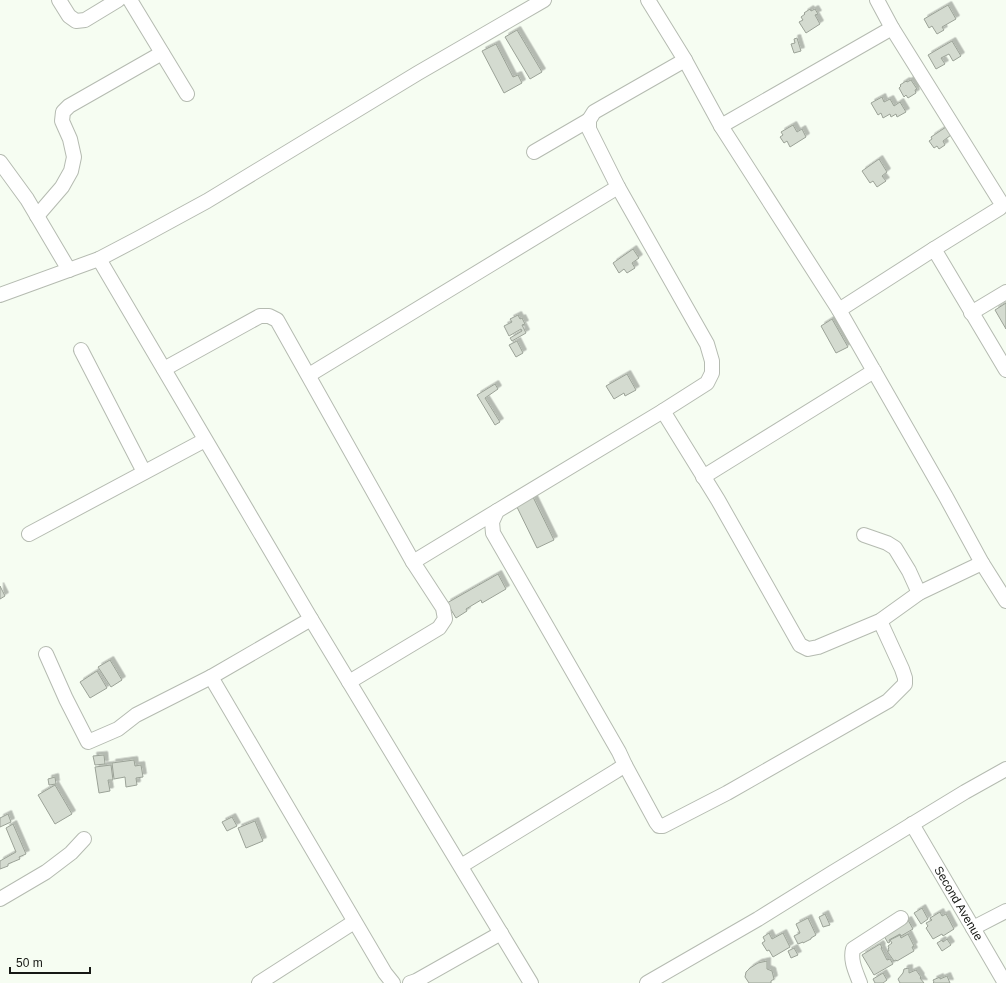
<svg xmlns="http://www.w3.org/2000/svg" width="1006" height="983" font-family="Helvetica,sans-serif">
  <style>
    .building { fill: #d4dbd0; stroke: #9ba297; filter: url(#shadow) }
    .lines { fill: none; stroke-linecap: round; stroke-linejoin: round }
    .minor-casing { stroke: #b5bbb1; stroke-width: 16 }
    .minor { stroke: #fff; stroke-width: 14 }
    .labels { text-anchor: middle; stroke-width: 4; stroke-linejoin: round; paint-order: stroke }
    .street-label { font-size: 12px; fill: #161814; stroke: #f6fdf2 }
  </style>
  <defs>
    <filter id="shadow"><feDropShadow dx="3.5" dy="-3.5" stdDeviation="0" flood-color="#0004"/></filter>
  </defs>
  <rect width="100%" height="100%" fill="#f6fdf2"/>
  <g class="building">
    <polygon points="948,5 956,19 942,27 944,30 937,34 932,26 929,28 924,19"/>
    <polygon points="810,9 811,11 815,9 818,14 815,15 820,24 806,33 799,22 803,20 801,17 805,14 804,13"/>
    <polygon points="517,30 542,72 530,79 505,37"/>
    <polygon points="797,38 801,51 794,53 791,44 795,43 794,39"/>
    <polygon points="952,41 961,56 953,61 949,54 941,58 945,64 936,69 928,55"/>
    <polygon points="496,44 513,77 518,75 522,83 504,93 482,51"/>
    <polygon points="911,80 917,89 915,90 916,93 908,98 906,95 904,97 899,88 901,86 900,85 906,81 907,82"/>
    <polygon points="882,97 884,102 890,99 894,106 900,102 906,112 897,117 896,114 891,117 890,114 883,118 881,113 878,115 871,103"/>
    <polygon points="793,125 797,132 802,129 806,137 790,147 787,141 784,143 780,137 783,135 781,132"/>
    <polygon points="946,127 951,135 943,141 945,145 939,149 937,146 934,148 929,141 932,139 931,137"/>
    <polygon points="879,159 887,172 882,176 886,181 877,187 873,181 870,183 862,171"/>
    <polygon points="633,249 639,258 632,263 635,268 627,273 624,269 619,273 613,263"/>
    <polygon points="1006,303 1006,329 995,310"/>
    <polygon points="518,315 520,319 522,318 525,324 522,325 526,333 512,341 510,338 522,331 521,329 509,336 504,326 512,322 510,319"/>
    <polygon points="832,319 848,347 836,353 821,326"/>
    <polygon points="517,341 523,353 516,357 509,345"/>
    <polygon points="627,374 636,390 625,396 624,393 614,399 606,386"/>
    <polygon points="495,384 498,389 485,398 500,422 495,425 477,395"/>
    <polygon points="532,495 554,540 537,548 515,503"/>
    <polygon points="498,574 506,589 482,603 481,600 466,609 467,611 456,618 447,603"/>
    <polygon points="0,586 5,596 0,599"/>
    <polygon points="110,660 122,680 111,687 98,667"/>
    <polygon points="97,671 107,688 90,698 80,682"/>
    <polygon points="104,755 105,764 95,765 93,756"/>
    <polygon points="134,760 135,766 141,765 143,777 136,778 137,785 126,787 125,777 114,779 112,763"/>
    <polygon points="111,765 113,780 108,780 110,791 99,793 95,767"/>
    <polygon points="55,777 56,784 49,785 48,779"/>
    <polygon points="55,785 72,814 55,824 38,795"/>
    <polygon points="8,814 11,822 0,827 0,818"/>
    <polygon points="232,817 237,826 227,831 222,822"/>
    <polygon points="255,821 263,841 246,848 238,828"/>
    <polygon points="13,824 26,854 19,857 20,859 8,864 8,866 0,869 0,861 16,852 6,828"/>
    <polygon points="922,908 928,919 921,924 914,913"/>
    <polygon points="940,912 942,916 946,914 954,929 943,936 942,934 933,939 926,928 928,926 926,923 932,920 930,918"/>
    <polygon points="825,914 830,925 823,927 819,917"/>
    <polygon points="808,918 816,935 811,938 811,939 803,943 803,942 798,944 794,936 800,933 796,924"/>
    <polygon points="908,920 913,929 901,936 900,934 889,940 890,942 888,943 884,936 887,931"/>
    <polygon points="769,933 772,939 783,933 790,947 773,957 769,950 767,951 762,943 765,941 763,937"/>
    <polygon points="908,934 914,946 912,947 914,951 897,961 896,960 894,961 887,951 889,951 888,949 889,948 888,946 892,943 890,940 900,935 901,938"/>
    <polygon points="947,939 951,945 942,951 937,943 942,940 943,942"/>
    <polygon points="880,944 882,947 881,948 887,960 890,959 893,964 874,975 862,955"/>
    <polygon points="794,948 798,955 791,958 788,951"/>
    <polygon points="767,961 767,969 772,971 774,979 771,981 771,983 749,983 745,977 746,972 750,968 758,963"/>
    <polygon points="909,968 909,973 916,970 921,977 920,978 924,983 900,983 898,979 903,973 904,969"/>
    <polygon points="883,973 887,980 883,983 875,983 873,979"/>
    <polygon points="947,976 950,983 933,983 934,982 933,980 940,977 940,979"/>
  </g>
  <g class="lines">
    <defs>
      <g id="minor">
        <polyline points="59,0 69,16 76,21 85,20 118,0"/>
        <polyline points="130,0 187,94"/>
        <polyline points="648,0 685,60 721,126 839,310 946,497 982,563 1006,601"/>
        <polyline points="877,0 892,28 1000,201 1001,205 1000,208 934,249"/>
        <polyline points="721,126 892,28"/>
        <polyline points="534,152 589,120"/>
        <polyline points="0,162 27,199 69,270"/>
        <polyline points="37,216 62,187 71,171 74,157 70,139 62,121 63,112 69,106 162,53"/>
        <polyline points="99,259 311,619 531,983"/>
        <polyline points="0,295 99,259 139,238 207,201 418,73 544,0"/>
        <polyline points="839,310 934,249 1006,370"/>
        <polyline points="971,313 1006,292"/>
        <polyline points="81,350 144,472"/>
        <polyline points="164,369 260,316 269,316 277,320 413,562 443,608 445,619 439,628 349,682"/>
        <polyline points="309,375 618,187"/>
        <polyline points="663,411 718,500 800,645 808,649 818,647 880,621 919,593 982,563"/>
        <polyline points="703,477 874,371"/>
        <polyline points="29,534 205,440"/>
        <polyline points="864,535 887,543 895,548 909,571 919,593"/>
        <polyline points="413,562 497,511"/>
        <polyline points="46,654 66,699 88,742 118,729 136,715 211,677 311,619"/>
        <polyline points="211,677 385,973 393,983"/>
        <polyline points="625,765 656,822 659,826 663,826 727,793 888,701 905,684 905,678 902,669 880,621"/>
        <path id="s1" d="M912,824L973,928L1005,983"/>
        <polyline points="461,866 616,771 625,765 619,752 493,533 492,522 497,511 663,411 707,383 712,373 712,361 707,344 618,187 589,129 589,120 594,112 685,60"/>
        <polyline points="0,899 46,872 71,853 84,839"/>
        <polyline points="973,928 1006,911"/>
        <polyline points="259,983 354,922"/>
        <polyline points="410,983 416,981 501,933"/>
        <polyline points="647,983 758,919 832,873 965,792 1006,769"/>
        <path d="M860,983C856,972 850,961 853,949L901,918"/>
      </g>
    </defs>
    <use href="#minor" class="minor-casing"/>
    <use href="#minor" class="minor"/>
  </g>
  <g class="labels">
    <g class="street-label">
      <text dy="4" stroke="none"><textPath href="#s1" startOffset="92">Second Avenue</textPath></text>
    </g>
  </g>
  <path d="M10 967v6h80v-6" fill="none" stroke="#161814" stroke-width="2"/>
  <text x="16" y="967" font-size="12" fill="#161814" stroke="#f6fdf2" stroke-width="3" paint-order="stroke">50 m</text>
</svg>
